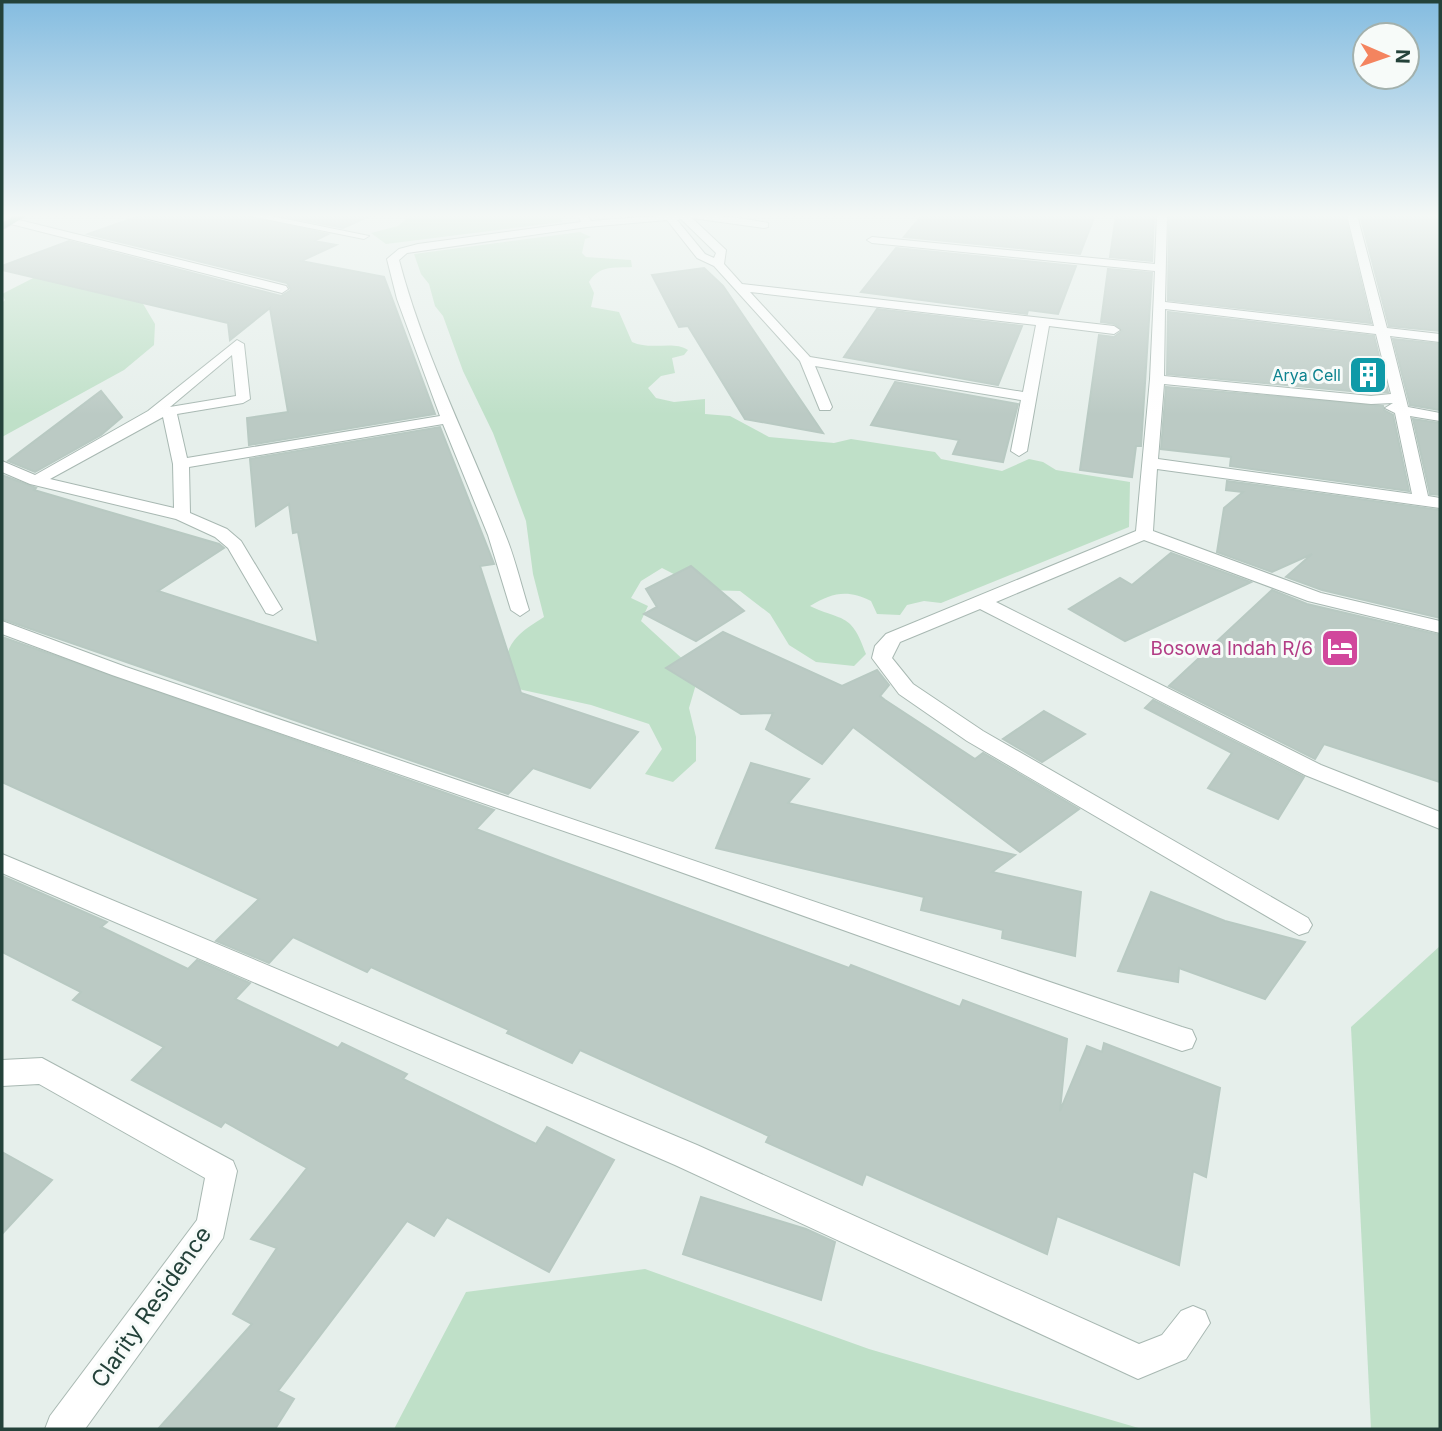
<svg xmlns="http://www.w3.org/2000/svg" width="1442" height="1431" font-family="Inter,sans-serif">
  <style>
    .green { fill: #bfe0c8 }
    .building { fill: #bbcac4; stroke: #b8c9c2; stroke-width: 2 }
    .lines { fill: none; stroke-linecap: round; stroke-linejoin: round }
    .minor-casing { stroke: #a8b8b2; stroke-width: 2 }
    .major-casing { stroke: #c2cac8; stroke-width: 2 }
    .minor { fill: #fff; fill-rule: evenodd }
    .major { fill: #6aa596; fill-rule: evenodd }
    .labels { text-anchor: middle; stroke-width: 6; stroke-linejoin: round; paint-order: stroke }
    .far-culture-label { font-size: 16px; fill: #0d838f; stroke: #f7fbf9; text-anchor: end }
    .hotel-label { font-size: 19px; fill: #b23c85; stroke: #f7fbf9; text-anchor: end }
    .near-street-label { font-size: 23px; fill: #24423a; stroke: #f7fbf9 }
  </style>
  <rect width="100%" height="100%" fill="#e6efeb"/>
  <g class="green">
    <polygon points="411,215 560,215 562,222 386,244 371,233 398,226"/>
    <path d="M580,232L591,237L585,239L582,253L586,257L631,260L632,267C614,268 599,265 589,282L594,293L591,307L619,312L632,342C652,351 673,340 688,350L684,355L672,358L675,373L661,376L648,388L656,398L674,402L705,399V414L730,416L769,437L834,443L851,439L935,452L941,459L1002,471L1029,459L1043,462L1056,470L1130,482L1129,527L941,603L924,601L907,605L900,615L877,614L871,601C847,589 832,593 810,606C844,622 851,612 866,654L854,666L816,662L789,645L770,614L740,591L705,590L662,568L641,581L631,598L648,606L641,621L699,674L689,708L696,737V761L673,782L645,774L662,749L649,724L591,705L500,685C507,645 510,638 544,617L533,574L526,521L493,433L463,371L443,316L435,306L429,284L421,274L414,254Z"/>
    <polygon points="43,273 142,302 155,324 154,345 124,370 2,437 2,303 5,300 2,294"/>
    <polygon points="1440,946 1440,1429 1371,1429 1351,1027"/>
    <polygon points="645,1269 869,1349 1142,1429 394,1429 466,1292"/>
  </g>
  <g class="building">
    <polygon points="142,215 243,215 328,234 314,241 336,245 301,261 384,277 435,414 249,445 247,418 288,412 270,308 230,340 228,323 2,270 2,266 69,241 281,296 291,290 287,283 88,234"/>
    <polygon points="277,215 372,215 343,228"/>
    <polygon points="922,215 1095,215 1080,254 904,237"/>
    <polygon points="1116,215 1154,215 1152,261 1110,257"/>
    <polygon points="1169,215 1345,215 1371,323 1168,300"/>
    <polygon points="1360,215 1440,215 1440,331 1389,326"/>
    <polygon points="896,248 1076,266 1058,314 1028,310 1027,314 861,292"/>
    <polygon points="704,268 723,286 823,433 745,419 688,326 679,327 652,275"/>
    <polygon points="1108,269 1152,273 1141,446 1136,446 1132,477 1080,470 1099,335 1114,337 1122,331 1115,324 1101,322"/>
    <polygon points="877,309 1022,326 998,385 844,357"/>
    <polygon points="1168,312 1374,336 1388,392 1371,393 1167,374"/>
    <polygon points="1393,339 1440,344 1440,410 1410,405"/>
    <polygon points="895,382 1018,404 1003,462 953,454 959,440 871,425"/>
    <polygon points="1166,387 1383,406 1384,410 1393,415 1409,491 1230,466 1231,457 1161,449"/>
    <polygon points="101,391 122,417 101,435 35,472 8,461"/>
    <polygon points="1413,419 1440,423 1440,495 1430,494"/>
    <polygon points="440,427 494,564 480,566 521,693 638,732 590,788 533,768 508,794 2,619 2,475 36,488 34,490 219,544 224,548 158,591 318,643 298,532 293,533 289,504 256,526 250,459"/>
    <polygon points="1227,481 1440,510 1440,618 1322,590 1286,577 1312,554 1272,572 1217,552 1224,508 1243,492 1226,490"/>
    <polygon points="1171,553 1251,582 1125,641 1069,609 1120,578 1132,585"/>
    <polygon points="691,566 744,611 696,641 644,614 657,607 646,589"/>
    <polygon points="1272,590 1307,604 1440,635 1440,782 1324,744 1315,759 1169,686"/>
    <polygon points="723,632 842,686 877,670 889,685 880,696 885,700 975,759 983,753 1079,809 1020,852 853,727 822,764 766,729 773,713 741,714 666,668"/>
    <polygon points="2,637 494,810 476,829 563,862 849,968 851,965 960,1007 963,1000 1067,1039 1060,1111 1087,1046 1102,1052 1104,1043 1220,1088 1206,1177 1193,1171 1179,1265 1057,1216 1047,1254 866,1174 862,1185 766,1142 769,1136 580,1050 572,1063 507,1033 509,1030 371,967 367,972 293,937 269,963 216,941 259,899 2,782"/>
    <polygon points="1153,700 1304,777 1278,819 1208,788 1232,753 1145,708"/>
    <polygon points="1044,711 1085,734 1042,762 1003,739"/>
    <polygon points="751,763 809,779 788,803 1015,855 992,872 1081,892 1075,956 1002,938 1003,930 921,910 924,897 716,848"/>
    <polygon points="2,876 107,922 101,927 188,969 197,960 250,983 235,999 338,1048 342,1043 407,1074 403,1079 536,1144 547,1127 614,1160 549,1272 447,1217 434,1236 407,1221 278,1391 294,1399 275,1429 158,1429 252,1324 233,1314 277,1248 251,1239 307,1168 225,1122 221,1127 132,1080 164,1047 73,1000 81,992 2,952"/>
    <polygon points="1151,892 1225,921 1305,942 1265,999 1179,968 1178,982 1118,971"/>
    <polygon points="2,1152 52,1180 2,1234"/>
    <polygon points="701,1197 806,1229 835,1242 821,1300 683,1254"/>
  </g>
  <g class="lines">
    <defs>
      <g id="minor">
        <polygon points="246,215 266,215 369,236 364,239"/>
        <path d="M578,215H588L591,221C650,216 709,210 768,223V227L764,228L692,218L726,250L724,264L742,284L1114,326L1120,330L1114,334L1049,326L1027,451L1019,456L1011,451L1021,400L815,366L832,407L830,410H820L800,361L714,266L697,258L667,220L587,227L407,253L399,260C424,355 469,442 505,534C515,558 521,585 529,610L520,616L511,610L488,535L443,424L189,467L190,513L227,529L241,541L282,609L273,615L266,613L228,548L215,537L176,519L30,484L2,472V461L35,475L148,411L237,340L244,344L250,399L243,403L177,414L187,458L440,416L397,299L387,259L399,249L418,244L581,222ZM681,219L716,253L714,258L705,254L677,220ZM750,292L1036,325L1023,392L810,357ZM232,355L236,396L170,407ZM163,417L173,464L174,508L50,479Z"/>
        <path d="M1157,215H1167L1165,302L1374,326L1347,215H1357L1387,328L1440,334V342L1390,336L1408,407L1440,413V421L1410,416L1428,496L1440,498V508L1157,469L1153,531L1321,593L1440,621V633L1308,601L1144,540L996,602L1321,765L1440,812V829L1305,775L980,609L900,642L892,658L913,684L983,731L1308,918L1312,925L1308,932L1299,935L967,741L899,694L872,658L875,646L886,634L1136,531L1150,379L1155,271L872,243L867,240L872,237L1155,264ZM1165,309L1376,334L1391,394L1371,396L1164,376ZM1164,384L1371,404L1393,403L1385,408L1395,413L1412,494L1158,459Z"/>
        <polygon points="11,218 286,286 288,289 282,293 7,223 7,219"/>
        <polygon points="2,621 126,667 1182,1027 1192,1030 1196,1039 1192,1048 1182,1051 616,849 112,675 2,634"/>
        <polygon points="2,854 697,1145 1139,1344 1162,1335 1181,1311 1193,1306 1205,1311 1210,1323 1186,1359 1138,1379 675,1165 2,873"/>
        <polygon points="42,1058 233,1161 237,1171 223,1238 85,1429 45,1429 50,1416 197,1220 205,1178 39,1084 2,1086 2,1060"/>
      </g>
      <polygon id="major" points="16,215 28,215 2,230 2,223"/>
    </defs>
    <use href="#minor" class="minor-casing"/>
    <use href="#major" class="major-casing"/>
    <use href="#minor" class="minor"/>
    <use href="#major" class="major"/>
  </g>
  <linearGradient id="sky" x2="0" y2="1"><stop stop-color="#84bce0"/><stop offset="0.52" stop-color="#f4f8f6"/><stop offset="1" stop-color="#f4f8f6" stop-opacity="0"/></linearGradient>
  <rect width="1442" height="415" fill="url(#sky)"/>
  <defs>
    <symbol id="building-square" viewBox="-11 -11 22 22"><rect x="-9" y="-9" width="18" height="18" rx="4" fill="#0f9aa8" stroke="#f7fbf9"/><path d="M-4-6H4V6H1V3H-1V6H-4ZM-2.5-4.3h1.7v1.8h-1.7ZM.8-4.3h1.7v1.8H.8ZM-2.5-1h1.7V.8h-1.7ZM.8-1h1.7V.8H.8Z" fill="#fff"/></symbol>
    <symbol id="hotel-square" viewBox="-11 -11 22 22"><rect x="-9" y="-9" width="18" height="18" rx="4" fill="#d1479c" stroke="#f7fbf9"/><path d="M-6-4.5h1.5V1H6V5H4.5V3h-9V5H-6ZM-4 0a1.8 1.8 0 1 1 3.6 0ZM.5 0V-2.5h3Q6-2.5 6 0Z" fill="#fff"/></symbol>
  </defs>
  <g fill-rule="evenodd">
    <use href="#building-square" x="1346" y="353" width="44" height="44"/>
    <use href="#hotel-square" x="1318" y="626" width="44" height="44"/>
  </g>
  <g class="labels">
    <g class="far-culture-label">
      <text x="1341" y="381">Arya Cell</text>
    </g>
    <g class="hotel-label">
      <text x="1313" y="655">Bosowa Indah R/6</text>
    </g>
    <g class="near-street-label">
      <text transform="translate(151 1307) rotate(-55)" y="8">Clarity Residence</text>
    </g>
  </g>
  <rect width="1442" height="1431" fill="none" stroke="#24423a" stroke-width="7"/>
  <g transform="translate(1386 56) rotate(92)"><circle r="33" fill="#f7fbf9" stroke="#a3b1ad" stroke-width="2"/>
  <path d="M0-5L12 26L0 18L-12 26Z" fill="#f4845f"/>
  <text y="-10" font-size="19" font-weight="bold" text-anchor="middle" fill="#24423a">N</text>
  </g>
</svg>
